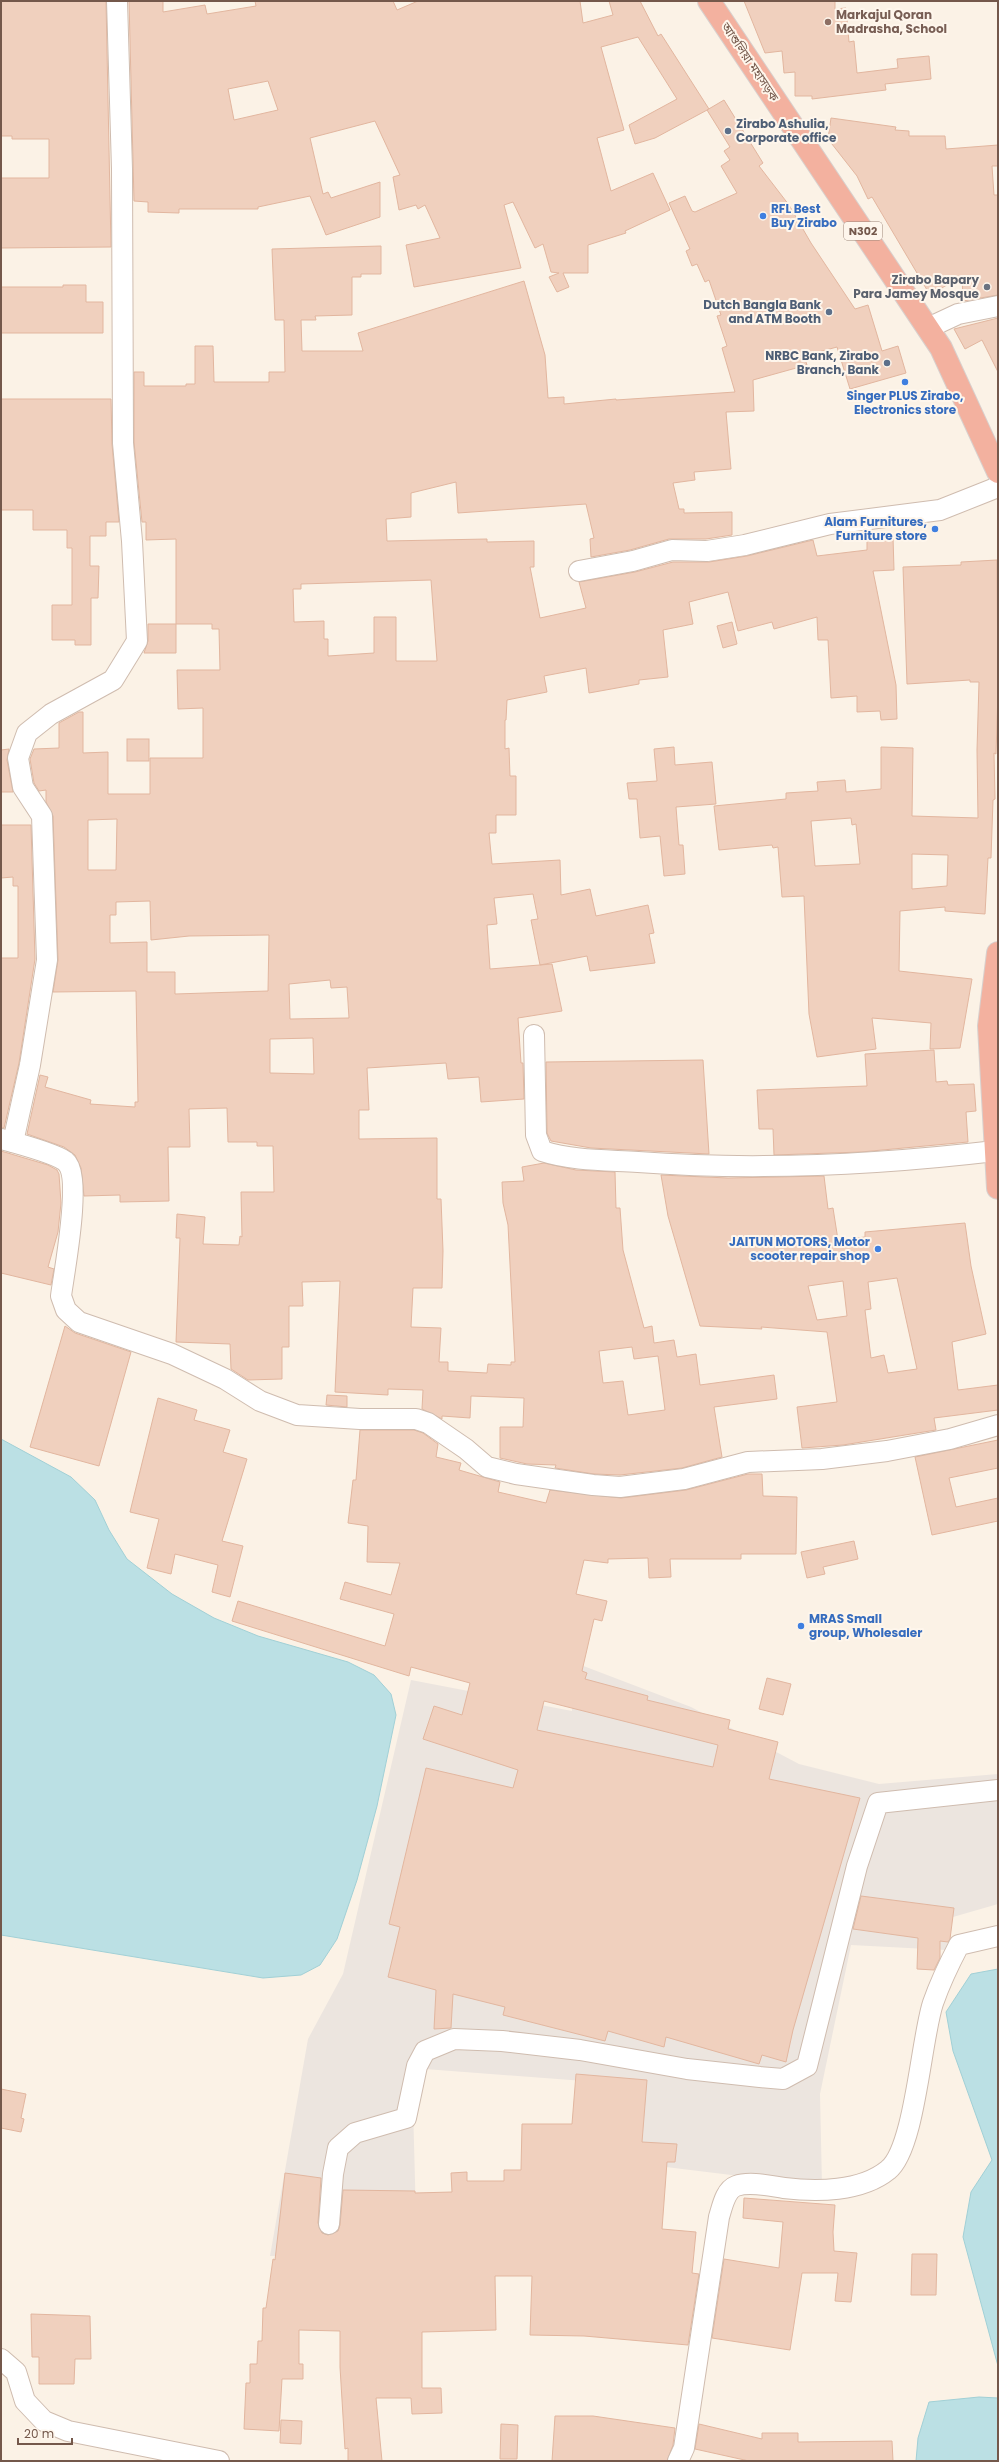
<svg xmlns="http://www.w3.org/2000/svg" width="999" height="2462" font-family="Poppins,'Noto Sans Bengali',sans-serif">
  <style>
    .industrial { fill: #ece5df }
    .water { fill: #bbe0e4; stroke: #a1d0d6 }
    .building { fill: #f0d0be; stroke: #e2b69f; fill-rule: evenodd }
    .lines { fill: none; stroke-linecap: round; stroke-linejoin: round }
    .minor-casing { stroke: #cfbcaf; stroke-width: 22 }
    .highway-casing { stroke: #d8d0cd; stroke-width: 24 }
    .minor { stroke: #fff; stroke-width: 20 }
    .highway { stroke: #f3b19f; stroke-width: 22 }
    .education-dot { fill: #8d6e63; stroke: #fef6ec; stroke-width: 1.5 }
    .service-dot { fill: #5c6f8a; stroke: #fef6ec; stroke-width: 1.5 }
    .shop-dot { fill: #3f7fe0; stroke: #fef6ec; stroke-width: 1.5 }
    .worship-dot { fill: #6b7280; stroke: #fef6ec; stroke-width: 1.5 }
    .labels { text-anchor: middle; stroke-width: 4; stroke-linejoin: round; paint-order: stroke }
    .shield { fill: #fef6ec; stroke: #9d877b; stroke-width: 1 }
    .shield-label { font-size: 11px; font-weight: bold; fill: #74584b }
    .education-label { font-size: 12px; font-weight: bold; fill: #785e54; stroke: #fef6ec; text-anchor: start }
    .street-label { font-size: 12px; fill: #74584b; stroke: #fef6ec }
    .service-label { font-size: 12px; font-weight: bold; fill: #4e5e75; stroke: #fef6ec; text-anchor: end }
    .shop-label { font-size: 12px; font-weight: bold; fill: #366cbe; stroke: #fef6ec; text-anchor: start }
    .worship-label { font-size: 12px; font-weight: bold; fill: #5b616d; stroke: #fef6ec; text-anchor: end }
  </style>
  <rect width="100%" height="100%" fill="#fbf2e6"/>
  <polygon class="industrial" points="573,1662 691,1707 799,1764 879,1784 998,1774 998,1904 953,1917 946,1950 851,1945 820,2094 822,2186 576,2156 584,2081 412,2068 417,2256 270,2256 308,2039 343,1974 411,1680 572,1711"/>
  <g class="water">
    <polygon points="1,1439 71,1477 95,1500 109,1530 127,1559 172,1594 214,1618 258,1636 348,1662 374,1675 391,1694 396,1715 377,1806 357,1880 337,1939 320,1965 301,1975 263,1978 1,1935"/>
    <polygon points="998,1969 998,2366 963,2237 971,2192 992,2160 953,2051 946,2012 971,1974"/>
    <polygon points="979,2397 998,2398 998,2461 916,2461 918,2438 929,2402"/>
  </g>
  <g class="building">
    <polygon points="1,1 106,1 111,247 1,248 1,178 49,178 49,139 12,139 12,136 1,136"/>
    <path d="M129,1H163V12L205,5L207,14L256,6L255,1H393L397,10L418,1H580L583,23L613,15L609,1H640L658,36L661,34L709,109L655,138L635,144L629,125L677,99L638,37L601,47L624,130L597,138L611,191L653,173L670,210L625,231L626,233L588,245V273H563L569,287L557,292L549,277L559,273L551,272L543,244L535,248L513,202L504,205L521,268L414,287L406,245L440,238L425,205L418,209L416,205L399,210L393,177L400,175L375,121L310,138L323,194L328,192L331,198L380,182V217L326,235L310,196L258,207V209H179V213L148,212V202L134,201ZM268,81L278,110L234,120L228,89Z"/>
    <polygon points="744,1 835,1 835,9 846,8 849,42 854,41 857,73 898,68 897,59 929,56 931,79 885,84 886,90 812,99 812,96 795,96 795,72 784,73 782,51 765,53"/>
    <path d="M724,100L763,163L759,166L789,205L811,243L855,309L868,305L882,351L898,346L906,373L850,389L837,347L804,356L807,365L753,380L754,411L726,412L731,469L694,472L695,480L673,483L679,509H684V513L732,512V535L706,539H669L630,550L591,557L590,539L594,538L586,504L458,513L456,482L411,493V517L386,519L387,541L487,539V542L534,541V567H530L540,618L586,608L579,582L635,572L673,562H709L747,556L813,540L817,556L867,550V539L893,537L894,570L873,571L896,685L897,719L881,720L880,711L857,712V696L831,698L828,640H818L817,617L774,629L772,622L738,631L728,592L689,602L693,624L663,630L668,677L639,680V684L589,693L586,668L544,676L547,692L507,700L506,720H505V749L509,748L510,776H516V815H496V833H489L492,864L560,860L561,895L590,889L596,916L648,905L654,933L649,934L655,963L590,971L587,956L540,965L531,920L538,919L533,894L494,898L497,924L487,925L490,969L552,964L562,1011L518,1018L521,1063H523L524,1099L481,1102L479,1077L448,1079L446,1063L367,1068L369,1110H359V1139L437,1138V1199H441L443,1251L442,1288H413L411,1327L441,1328L439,1362H448V1371L487,1373L488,1364L511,1365V1362H515L508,1225L503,1203L502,1182L524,1181L522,1167L544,1163L576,1170L615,1172L616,1208H620L623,1250L644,1328L652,1326L654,1343L674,1340L677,1357L696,1354L700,1385L774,1375L777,1399L714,1407L722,1457L682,1468L620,1475L594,1474L555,1468L556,1465L527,1464L500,1458V1427H523L524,1398L471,1396L470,1418L442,1416V1419L422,1409L423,1390L388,1389V1395L335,1392L340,1281L302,1282L303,1306H289V1347H282V1379L248,1380L231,1369L230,1344L176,1342L180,1238H176L177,1214L205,1217L203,1244L239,1245L240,1236L242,1237L241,1192H274L273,1146H257V1142H228L227,1108L189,1109L190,1147H168L169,1201L120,1202V1195L84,1196L81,1168L75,1155L64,1147L27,1134L40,1075L48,1077L45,1087L91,1100L90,1104L135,1107V1102H138L136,991L53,992L58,960L53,816L46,802V790L39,791L34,783L30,759L34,749L59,748V723L79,712H83V753L108,752V794H150V758H203V708L178,709L177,670H220L219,629H212V624H176V539L146,540V522H142L134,442V372H144V386H186V384H195V346H213L214,382H269V372H285L284,320H275L272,249L381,246V274H361V277H352V315L315,316L316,320H301L302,351H363L358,333L524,281L545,355L548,398L564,397V404L616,399V400L735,392L722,348L727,346L717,316L721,315L709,280L705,282L697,264L692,266L686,251L690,249L669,203L685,196L692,211L695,212L737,193L721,166L730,160L724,151L730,147L707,110ZM431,580L437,661H396V617H374V653L328,656V639H324V621L294,622L293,589H301V584ZM117,819L116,870H88V820ZM150,901L151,940L189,936L269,935L268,991L175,994V972H147V942L110,943V915H116V902ZM330,980L331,988L347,987L349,1018L290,1019L289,984ZM313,1038L314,1074L270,1073V1039ZM632,1347L634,1359L658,1356L665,1410L628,1415L623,1381L603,1383L599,1351Z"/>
    <polygon points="831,118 896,127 895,130 909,131 909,136 945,136 946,149 998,145 998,166 992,166 994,195 998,195 998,295 963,301 962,276 930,295 872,197 868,199 857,176 828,139"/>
    <polygon points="63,285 86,285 86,302 103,302 103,333 1,333 1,287 63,287"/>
    <polygon points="998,318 998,372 982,340 965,349 954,329"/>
    <polygon points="1,399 111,399 112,444 119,522 106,522 106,536 90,536 90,566 99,566 98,598 91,598 91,645 75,645 75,640 52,640 52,605 72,605 72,548 67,548 67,530 33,530 33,510 1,510"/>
    <path d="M997,560L998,693L996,754L994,753L995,799L993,800L991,858H988L985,914L945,911V907L900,911L899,971L972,979L960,1048L930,1049L931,1023L872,1018L876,1049L817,1057L809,1014L804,896L782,897L778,847L773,848L772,845L719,850L714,806L786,799V793L818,791L817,782L845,780L846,792L881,789V747L913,748L912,816L978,818L977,750L979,682H970V680L907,684L903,567L961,565V562ZM851,818L852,825L856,824L860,864L815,866L811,821ZM912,854L948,855L947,886L912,889Z"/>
    <polygon points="732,622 737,644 723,648 717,626"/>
    <polygon points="148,624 176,624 176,653 144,653 148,641"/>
    <rect x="127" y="739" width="22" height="22"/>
    <polygon points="674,747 675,765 712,762 716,804 676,807 679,845 683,845 685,874 664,876 660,836 640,838 637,799 629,799 627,783 657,781 654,749"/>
    <polygon points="9,749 7,760 13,792 1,792 1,750"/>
    <polygon points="1,825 31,825 35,959 19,1063 4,1128 1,1128 1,958 18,958 18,886 13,886 13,877 1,878"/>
    <polygon points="934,1050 936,1082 947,1081 948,1085 974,1084 976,1111 966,1112 968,1142 861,1152 774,1155 773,1129 759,1129 757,1090 867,1086 865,1054"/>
    <polygon points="703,1060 709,1154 591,1148 551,1141 547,1133 546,1062"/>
    <polygon points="1,1151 48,1165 57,1170 59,1174 61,1203 58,1232 48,1267 54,1269 51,1285 1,1273"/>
    <path d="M661,1175L728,1178L824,1176L828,1209L833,1208L838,1240L865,1237V1232L965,1223L971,1266L986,1334L952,1342L958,1390L998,1385V1410L934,1418L936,1430L843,1445L802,1448L797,1407L837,1402L827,1332L761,1327L762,1329L700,1326L668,1216ZM897,1278L917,1369L888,1373L884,1355L871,1358L865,1310L871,1309L868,1282ZM843,1281L847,1316L817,1320L808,1286Z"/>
    <polygon points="65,1326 75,1333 131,1352 99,1466 30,1447"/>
    <polygon points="327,1395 347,1396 347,1407 326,1405"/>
    <polygon points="158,1398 197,1410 194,1420 230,1430 223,1452 247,1459 222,1541 243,1546 230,1597 212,1592 218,1565 175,1554 171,1574 147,1568 159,1519 130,1512"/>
    <path d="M360,1430H414L423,1433L438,1444L436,1457L461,1463L459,1470L500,1482L498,1492L546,1503L550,1490L621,1498L686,1490L748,1474H762L763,1496L797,1497L796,1554H741V1559H670L671,1577L649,1578L648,1558L608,1559V1563L584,1560L576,1594L607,1601L602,1621L594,1619L582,1671L587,1673L585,1679L648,1696L647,1700L730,1720L728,1729L778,1742L769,1779L860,1798L793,2030L786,2062L762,2055L759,2064L666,2037L664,2047L608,2031L605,2041L503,2015L505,2007L453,1994L451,2028L434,2029L436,1990L388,1977L400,1927L389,1924L426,1768L513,1788L518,1770L423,1739L434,1706L462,1715L470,1683L411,1667L409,1676L232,1621L238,1601L385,1646L394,1614L340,1599L345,1582L391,1595L400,1563L367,1562L368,1526L348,1523L353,1480H356ZM544,1701L718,1745L713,1767L537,1730Z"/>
    <polygon points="998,1440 998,1468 949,1478 956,1507 998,1498 998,1521 932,1535 915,1457"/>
    <polygon points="854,1541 858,1559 823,1567 825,1574 807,1578 801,1552"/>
    <polygon points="767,1678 791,1684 783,1715 759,1709"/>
    <polygon points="861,1896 954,1908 950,1939 948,1942 940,1941 940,1958 934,1970 917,1969 918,1938 853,1929"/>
    <polygon points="576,2074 647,2080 642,2142 677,2144 675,2162 667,2162 662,2229 696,2232 692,2273 699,2274 688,2345 584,2336 530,2335 532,2276 495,2276 496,2330 422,2332 422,2388 441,2388 442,2413 412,2414 411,2398 376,2398 382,2461 348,2461 348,2448 345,2449 340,2367 340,2331 299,2330 299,2364 303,2364 303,2379 282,2379 279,2431 244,2429 246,2383 250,2383 250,2364 257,2364 258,2341 262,2341 263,2308 266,2308 273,2259 275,2260 285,2173 321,2178 318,2223 322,2233 328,2235 338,2231 340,2225 343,2190 415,2191 415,2193 452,2192 451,2173 467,2172 467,2181 504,2181 504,2170 521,2170 522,2124 572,2124"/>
    <polygon points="1,2089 26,2094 21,2118 24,2119 21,2132 1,2128"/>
    <polygon points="744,2198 835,2205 833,2232 834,2251 857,2253 851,2302 835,2301 838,2273 802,2273 790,2350 712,2338 724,2259 779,2268 783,2222 743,2218"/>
    <polygon points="912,2254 937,2254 936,2295 911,2295"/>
    <polygon points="31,2314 90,2316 91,2359 75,2359 74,2384 39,2384 39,2357 32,2357"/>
    <polygon points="555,2416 593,2416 675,2428 673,2445 667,2461 552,2461"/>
    <polygon points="281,2420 302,2421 301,2444 280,2443"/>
    <polygon points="501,2424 518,2425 517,2459 500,2459"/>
    <polygon points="699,2424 762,2439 762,2433 798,2433 798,2442 892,2441 893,2461 749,2461 695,2449"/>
  </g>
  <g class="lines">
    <defs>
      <g id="minor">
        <polyline points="928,328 958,314 998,306"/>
        <polyline points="579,571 633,561 672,550 707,551 745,545 830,524 940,510 998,487"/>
        <path d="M534,1035L536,1135L542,1151C573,1161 606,1160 638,1162C758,1171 876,1165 995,1151"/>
        <path d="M1,1139C16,1143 53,1153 65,1161C83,1175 64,1272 61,1296L66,1310L79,1322L172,1354L225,1379L260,1401L297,1415L360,1419H416L428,1423L466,1449L487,1467L516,1474L593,1485L620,1487L684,1479L748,1462L822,1459L887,1451L950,1439L998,1425"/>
        <polyline points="13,1142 30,1065 47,960 42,816 23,787 18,758 27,733 51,714 113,680 137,641 132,541 123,443 122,169 117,1"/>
        <polyline points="329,2224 333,2174 338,2148 355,2133 406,2118 417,2066 425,2051 454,2039 502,2041 580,2050 687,2069 760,2077 783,2079 807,2066 857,1866 878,1803 998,1790"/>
        <polyline points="1,2359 16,2372 25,2401 44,2421 68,2431 219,2461"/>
        <path d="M678,2461L684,2448L719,2217C722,2208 725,2190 736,2186C750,2181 770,2186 784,2188C816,2192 861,2192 888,2170C915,2149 921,2039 933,2003C940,1983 949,1964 959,1945L998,1936"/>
      </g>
      <g id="highway">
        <polyline points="709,1 941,348 998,472"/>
        <polyline points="998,953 989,1026 998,1188"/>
      </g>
    </defs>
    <use href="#minor" class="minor-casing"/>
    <use href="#highway" class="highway-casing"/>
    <use href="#minor" class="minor"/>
    <use href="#highway" class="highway"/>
  </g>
  <circle class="education-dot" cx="828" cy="22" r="4"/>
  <g class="service-dot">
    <circle cx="728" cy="131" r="4"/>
    <circle cx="829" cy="312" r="4"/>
    <circle cx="887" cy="363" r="4"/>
  </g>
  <g class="shop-dot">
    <circle cx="763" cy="216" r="4"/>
    <circle cx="905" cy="382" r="4"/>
    <circle cx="935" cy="529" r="4"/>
    <circle cx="878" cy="1249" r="4"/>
    <circle cx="801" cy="1626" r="4"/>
  </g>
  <circle class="worship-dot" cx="987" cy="287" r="4"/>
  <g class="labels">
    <rect class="shield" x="844" y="222" width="38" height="18" rx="3"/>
    <g class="shield-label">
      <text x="863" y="235">N302</text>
    </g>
    <g class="education-label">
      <text x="836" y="19">Markajul Qoran<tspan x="836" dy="14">Madrasha, School</tspan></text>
    </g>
    <g class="street-label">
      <text transform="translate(750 62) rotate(56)" y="4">আশুলিয়া মহাসড়ক</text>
    </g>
    <g class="service-label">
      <text x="736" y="128" text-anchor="start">Zirabo Ashulia,<tspan x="736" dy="14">Corporate office</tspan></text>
      <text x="821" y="309">Dutch Bangla Bank<tspan x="821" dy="14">and ATM Booth</tspan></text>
      <text x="879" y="360">NRBC Bank, Zirabo<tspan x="879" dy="14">Branch, Bank</tspan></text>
    </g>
    <g class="shop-label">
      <text x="771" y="213">RFL Best<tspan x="771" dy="14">Buy Zirabo</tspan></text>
      <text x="905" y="400" text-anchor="middle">Singer PLUS Zirabo,<tspan x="905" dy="14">Electronics store</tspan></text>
      <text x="927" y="526" text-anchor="end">Alam Furnitures,<tspan x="927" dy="14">Furniture store</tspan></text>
      <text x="870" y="1246" text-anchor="end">JAITUN MOTORS, Motor<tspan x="870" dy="14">scooter repair shop</tspan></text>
      <text x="809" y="1623">MRAS Small<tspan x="809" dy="14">group, Wholesaler</tspan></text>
    </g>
    <g class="worship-label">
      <text x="979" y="284">Zirabo Bapary<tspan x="979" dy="14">Para Jamey Mosque</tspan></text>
    </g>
  </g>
  <rect width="999" height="2462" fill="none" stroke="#74584b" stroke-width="4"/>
  <path d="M18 2438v6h54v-6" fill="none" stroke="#74584b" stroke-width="2"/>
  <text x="24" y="2438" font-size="12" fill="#74584b" stroke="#fef6ec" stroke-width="3" paint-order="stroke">20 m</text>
</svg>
